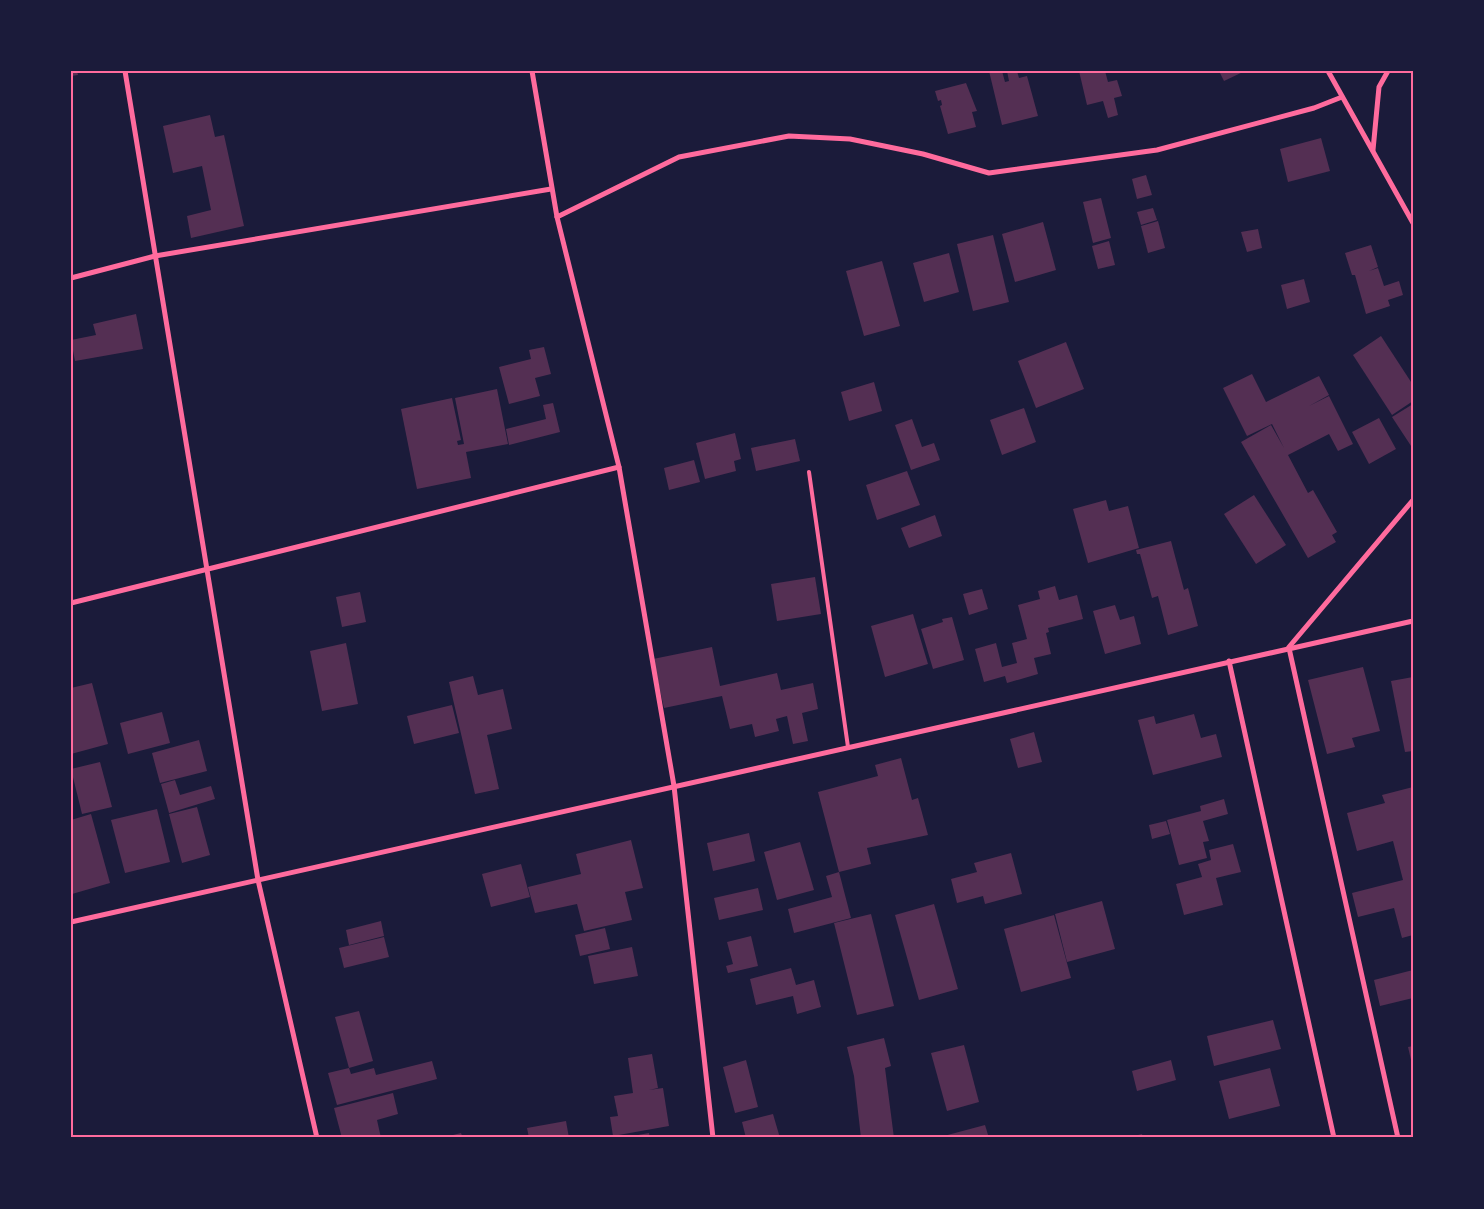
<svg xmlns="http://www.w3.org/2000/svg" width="1484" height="1209" font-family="'Sofia Sans Condensed',sans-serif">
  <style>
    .building { fill: #542f53 }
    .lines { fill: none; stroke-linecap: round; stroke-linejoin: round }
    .service { stroke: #ff6b9d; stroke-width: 4 }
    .minor { stroke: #ff6b9d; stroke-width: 5 }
    .neatline { fill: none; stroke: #ff6b9d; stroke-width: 2 }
  </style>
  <rect width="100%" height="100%" fill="#1b1b3a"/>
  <g class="building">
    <polygon points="71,71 77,71 78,75 71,76"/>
    <polygon points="989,71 1002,71 1005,82 1009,81 1007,71 1017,71 1019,78 1027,76 1038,116 1002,125"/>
    <polygon points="1079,71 1105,71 1108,82 1117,80 1122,96 1114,98 1118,115 1108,118 1103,101 1087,105"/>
    <polygon points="1219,71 1245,71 1224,81"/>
    <polygon points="966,83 977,111 972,112 976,127 948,134 940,106 942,105 941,100 938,101 935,91"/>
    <polygon points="210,115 215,137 224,135 244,226 191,238 187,216 211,210 202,166 173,173 163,126"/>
    <polygon points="1321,138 1330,171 1288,182 1280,149"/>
    <polygon points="1146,175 1152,195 1137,199 1132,179"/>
    <polygon points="1101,198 1111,238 1093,243 1083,202"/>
    <polygon points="1153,208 1157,220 1141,225 1137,212"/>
    <polygon points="1158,221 1165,248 1148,253 1141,226"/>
    <polygon points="1043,222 1056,270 1015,282 1002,234"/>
    <polygon points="1258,229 1262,248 1247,252 1241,232"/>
    <polygon points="993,235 1009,302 973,311 957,244"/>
    <polygon points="1109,241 1115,265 1098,269 1092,246"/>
    <polygon points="1371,245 1378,267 1369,271 1378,268 1384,286 1399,281 1403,295 1388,300 1390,306 1366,314 1355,275 1352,275 1345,253"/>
    <polygon points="949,253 959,292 924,302 913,263"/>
    <polygon points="882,261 900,326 864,336 846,271"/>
    <polygon points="1304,279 1310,302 1287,309 1281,285"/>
    <polygon points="136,314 143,349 75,361 71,340 96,335 93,324"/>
    <polygon points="1381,336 1413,385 1413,401 1392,415 1353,355"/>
    <polygon points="1066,342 1084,389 1036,408 1018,361"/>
    <polygon points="544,347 551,374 535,378 540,396 509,404 499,367 531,359 529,350"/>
    <polygon points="1252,374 1266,402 1319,376 1329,395 1309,406 1329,396 1353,444 1338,451 1329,434 1288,455 1308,493 1313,490 1337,532 1332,535 1336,542 1308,558 1241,442 1271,425 1284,448 1272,424 1247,436 1223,388"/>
    <polygon points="874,382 882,411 849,421 841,392"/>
    <polygon points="497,389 508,444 466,452 471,478 417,489 401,409 452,398 461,440 457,441 458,445 464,444 455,398"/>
    <polygon points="553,403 560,432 509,445 506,429 546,419 543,405"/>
    <polygon points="1413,404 1413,449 1392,417"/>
    <polygon points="1024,408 1036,442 1002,455 990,420"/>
    <polygon points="1379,418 1396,449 1369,464 1352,432"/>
    <polygon points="912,419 922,447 934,443 940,460 911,470 895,425"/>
    <polygon points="735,433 741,459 734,461 736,471 705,479 696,443"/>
    <polygon points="795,439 800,461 756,471 751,448"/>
    <polygon points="694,460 700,482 669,490 664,468"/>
    <polygon points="907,471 920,505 877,520 866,485"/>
    <polygon points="1254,495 1286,545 1256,564 1224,514"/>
    <polygon points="1106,500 1109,511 1128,506 1139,548 1088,563 1073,509"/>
    <polygon points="935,515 942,536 909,548 901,528"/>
    <polygon points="1171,541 1184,590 1188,588 1198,626 1168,635 1158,596 1152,598 1140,554 1137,554 1136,550"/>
    <polygon points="815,577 821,614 777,621 771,584"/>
    <polygon points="1055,586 1059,600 1077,595 1083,619 1048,628 1049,632 1046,633 1051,654 1034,658 1038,674 1007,683 1005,676 984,682 975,649 996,643 1002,667 1017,663 1012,643 1027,639 1018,605 1040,599 1038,591"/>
    <polygon points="982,589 988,609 969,615 963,594"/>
    <polygon points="360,592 366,622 342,627 336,597"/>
    <polygon points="1115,605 1120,620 1134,616 1141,644 1105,654 1093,611"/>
    <polygon points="913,614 928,664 885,677 871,626"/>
    <polygon points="952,617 964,660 933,669 921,629 943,622 942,619"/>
    <polygon points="346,643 358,704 322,711 310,651"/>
    <polygon points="712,647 720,686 777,673 781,690 813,683 818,709 802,713 808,741 793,744 787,716 776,719 779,731 755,737 752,724 730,729 722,696 664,708 653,659"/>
    <polygon points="1363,667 1380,731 1352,738 1355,747 1327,754 1308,680"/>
    <polygon points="473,676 478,695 503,689 512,729 487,735 499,789 475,794 449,682"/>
    <polygon points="1413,677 1413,751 1405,752 1391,681"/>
    <polygon points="92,683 108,744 71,754 71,688"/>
    <polygon points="452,705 459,733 414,744 407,716"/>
    <polygon points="162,712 170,743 128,754 120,723"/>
    <polygon points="1194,714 1201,738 1216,734 1222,757 1153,775 1138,720 1154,716 1156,724"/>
    <polygon points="1034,732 1042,762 1018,768 1010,739"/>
    <polygon points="199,740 207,771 160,783 152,753"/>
    <polygon points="901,758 912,800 918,798 928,835 867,848 871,864 839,872 818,792 878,776 875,765"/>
    <polygon points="100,762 112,807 82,814 71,769"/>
    <polygon points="175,780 180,795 211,786 215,799 169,813 161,784"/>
    <polygon points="1413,787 1413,935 1402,938 1394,908 1358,917 1352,893 1403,880 1393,841 1357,851 1347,813 1385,803 1382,795"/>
    <polygon points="1224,799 1228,814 1203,821 1209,841 1203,842 1207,858 1179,865 1167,820 1201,811 1200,806"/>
    <polygon points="197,807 210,855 182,863 169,814"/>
    <polygon points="157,809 170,862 125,873 111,820"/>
    <polygon points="91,814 110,883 72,894 71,820"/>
    <polygon points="1166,821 1170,834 1152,839 1149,825"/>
    <polygon points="749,833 755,861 713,871 707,843"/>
    <polygon points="631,840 643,888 625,892 632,920 584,931 577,904 535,913 528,887 581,874 576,854"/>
    <polygon points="800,842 814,890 777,900 764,852"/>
    <polygon points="1233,844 1241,872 1216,878 1223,905 1184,915 1176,884 1202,877 1198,864 1211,860 1209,850"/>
    <polygon points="1011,853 1022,894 985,904 983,896 957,903 951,879 977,872 974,863"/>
    <polygon points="521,864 530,897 491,907 482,874"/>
    <polygon points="839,872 851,918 794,933 788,909 832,897 826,876"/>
    <polygon points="758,888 763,910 719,920 714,898"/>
    <polygon points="1102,901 1115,949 1067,962 1055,914"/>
    <polygon points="934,904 958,989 919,1000 895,915"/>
    <polygon points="871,914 894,1006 857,1015 834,923"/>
    <polygon points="1054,915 1071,978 1021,992 1004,929"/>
    <polygon points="381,921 384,936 349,945 346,930"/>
    <polygon points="605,928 610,949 580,956 575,935"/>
    <polygon points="751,936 758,966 728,973 726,966 733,964 727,942"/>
    <polygon points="384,937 389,957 344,968 339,948"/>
    <polygon points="632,947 638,976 594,984 588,956"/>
    <polygon points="791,968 796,985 814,980 821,1007 797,1014 793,996 756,1005 750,979"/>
    <polygon points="1413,970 1413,998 1380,1006 1374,980"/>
    <polygon points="359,1011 373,1061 349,1068 335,1017"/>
    <polygon points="1273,1020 1281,1049 1214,1066 1207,1036"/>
    <polygon points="884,1038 891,1066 885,1068 894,1138 861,1138 854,1076 847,1047"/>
    <polygon points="964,1045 979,1102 947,1111 931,1053"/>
    <polygon points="1413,1046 1413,1064 1412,1064 1408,1047"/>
    <polygon points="652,1054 658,1088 649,1090 663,1088 669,1126 613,1136 610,1117 618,1116 614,1096 633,1093 628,1058"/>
    <polygon points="746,1060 758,1107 735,1113 723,1067"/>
    <polygon points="1171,1060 1176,1080 1137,1091 1132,1071"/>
    <polygon points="432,1061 437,1079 337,1105 328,1073 349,1068 351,1074 374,1068 376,1075"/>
    <polygon points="1270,1068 1280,1106 1229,1119 1219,1081"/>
    <polygon points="393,1093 398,1114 377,1120 381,1138 342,1138 334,1108"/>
    <polygon points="773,1114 780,1138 746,1138 742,1122"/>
    <polygon points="566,1121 569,1138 529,1138 527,1128"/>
    <polygon points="985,1125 989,1138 940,1138 940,1137"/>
    <polygon points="461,1133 463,1138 445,1138 445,1137"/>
    <polygon points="649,1133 650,1138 627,1138 627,1137"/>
    <polygon points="1142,1134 1143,1138 1130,1138 1130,1137"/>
  </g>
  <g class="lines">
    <polyline class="service" points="809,472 848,747"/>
    <g class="minor">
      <polyline points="125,71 258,880 317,1138"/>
      <polyline points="532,71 557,217 619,467 674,786 713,1138"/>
      <polyline points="1328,71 1413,223"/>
      <polyline points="1373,150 1379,87 1388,71"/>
      <polyline points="557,217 679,157 789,136 850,139 923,154 989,173 1157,150 1314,108 1342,97"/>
      <polyline points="71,278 155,256 551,189"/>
      <polyline points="71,603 619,467"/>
      <polyline points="1289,647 1413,500"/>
      <polyline points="1289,648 1398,1138"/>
      <polyline points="1229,661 1334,1138"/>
      <polyline points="71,922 1413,621"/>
    </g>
  </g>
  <rect width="1484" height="1209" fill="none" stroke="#1b1b3a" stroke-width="145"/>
  <rect x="72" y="72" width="1340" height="1064" class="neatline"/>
</svg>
